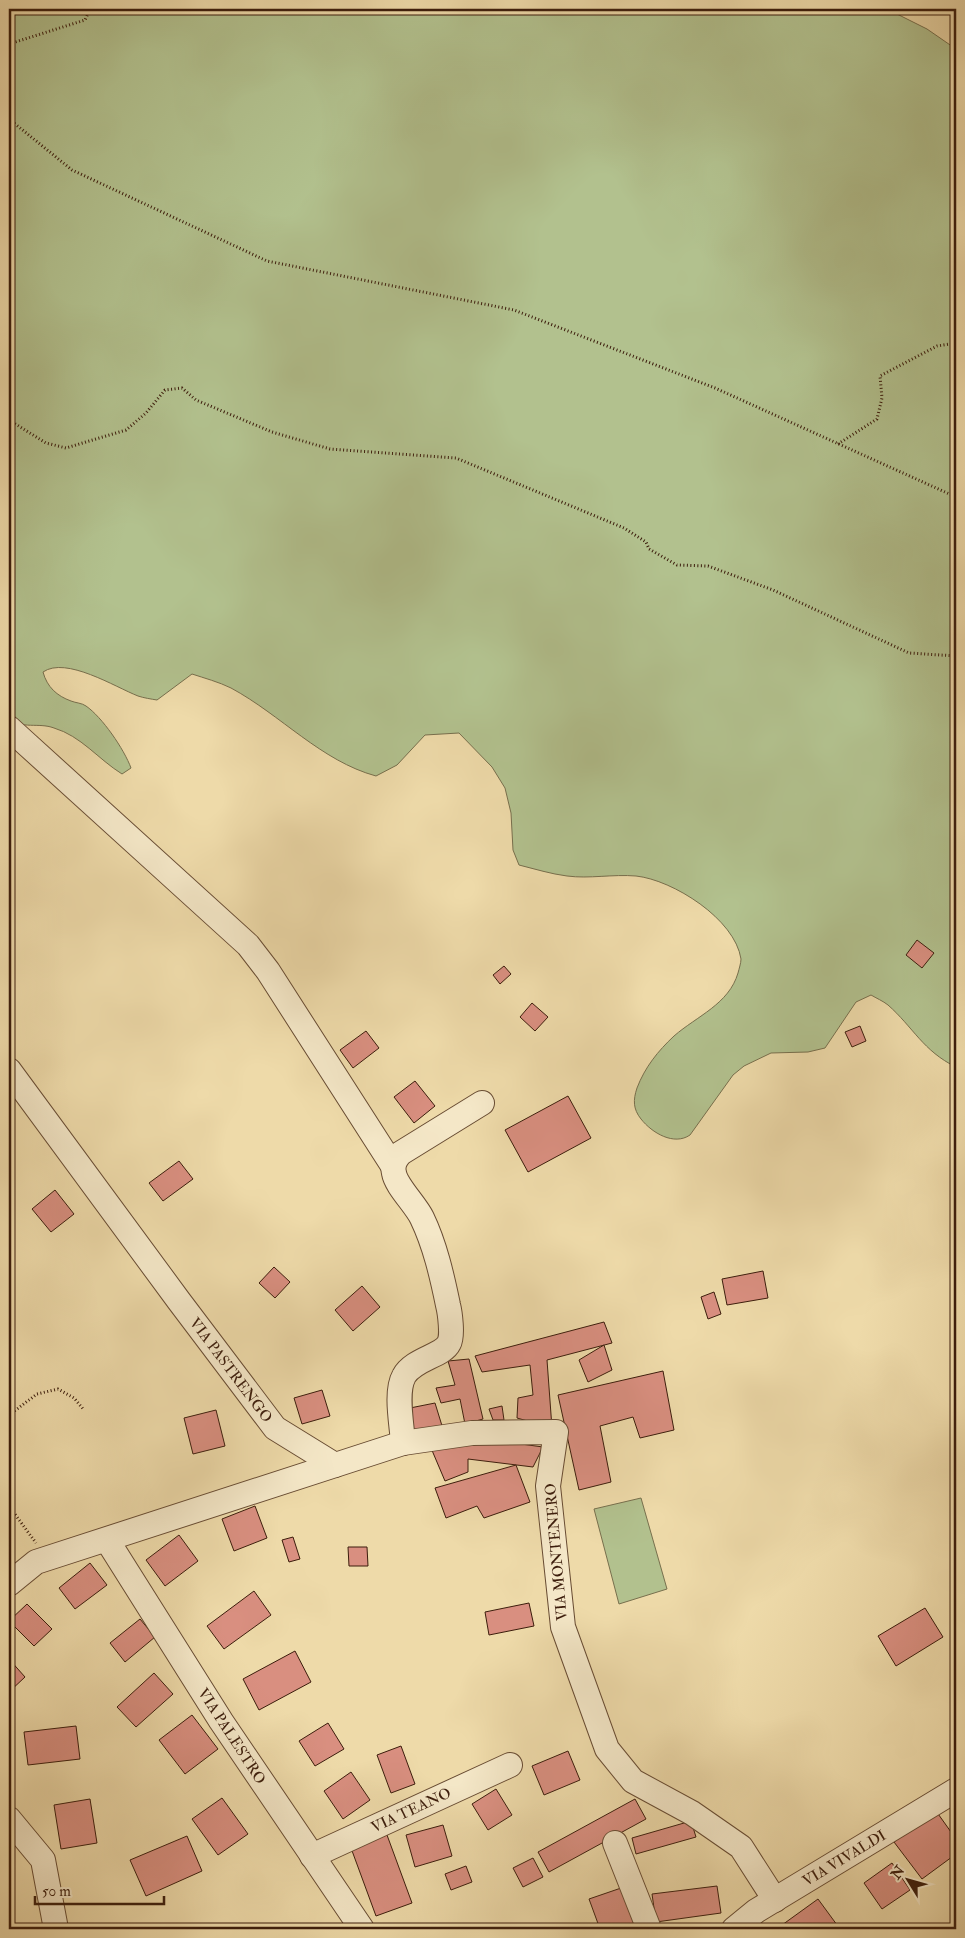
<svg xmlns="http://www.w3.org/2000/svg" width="965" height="1938" font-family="'IM FELL Double Pica',serif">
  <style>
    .green { fill: #b2c18e; stroke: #776f4d }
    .building { fill: #d98f80; stroke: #3c1d0c }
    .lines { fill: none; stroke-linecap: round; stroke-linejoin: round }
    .minor-casing { stroke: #684c33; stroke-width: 26 }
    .path { stroke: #3c1d0c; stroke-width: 3; stroke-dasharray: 1 2.5; stroke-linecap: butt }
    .minor { stroke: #f4e7c7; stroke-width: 24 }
    .labels { text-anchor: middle; stroke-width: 5; stroke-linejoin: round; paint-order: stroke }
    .street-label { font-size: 15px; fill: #3c1d0c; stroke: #f4e7c7 }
  </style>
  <rect width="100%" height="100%" fill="#eedaa9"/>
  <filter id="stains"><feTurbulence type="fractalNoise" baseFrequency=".004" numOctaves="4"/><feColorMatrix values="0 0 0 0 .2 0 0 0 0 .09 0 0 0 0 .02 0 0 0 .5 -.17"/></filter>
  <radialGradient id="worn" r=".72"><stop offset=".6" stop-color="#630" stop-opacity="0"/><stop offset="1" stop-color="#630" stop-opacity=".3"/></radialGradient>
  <g class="green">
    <path d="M9,9H887L927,29L956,49V1067C923,1051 913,1027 888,1005C883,1001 876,998 871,995L856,1002L825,1048L808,1052L771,1053L744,1066L733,1075L690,1135C674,1146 652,1133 641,1119C633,1109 633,1100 637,1088C645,1067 658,1051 674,1036C697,1016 729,1004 738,973C739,969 741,963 741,959C735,919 673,880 636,876C613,874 589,879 567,876C551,874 535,869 519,865L513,850L511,813L505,788L492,767L459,733L425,735L397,765L376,776C321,761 281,715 231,688C219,682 204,678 192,674L157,700C151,699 144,698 138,696C115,687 66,656 43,672C47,687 57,696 71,701C76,703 82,703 86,706C102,717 124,749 131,768L122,774C98,759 81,736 54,728C38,722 22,730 9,718Z"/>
    <polygon points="641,1498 667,1589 619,1604 594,1509"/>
  </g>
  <g class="building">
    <polygon points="917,940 934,953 922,968 906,955"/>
    <polygon points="504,966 511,974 500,984 493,975"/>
    <polygon points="532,1003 548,1017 535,1031 520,1017"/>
    <polygon points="860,1026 866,1041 852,1047 845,1032"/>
    <polygon points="366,1031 379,1048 353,1068 340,1050"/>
    <polygon points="415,1081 435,1106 414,1123 394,1097"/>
    <polygon points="568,1096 591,1138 528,1172 505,1130"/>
    <polygon points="179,1161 193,1179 163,1201 149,1183"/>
    <polygon points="55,1190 74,1214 51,1232 32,1209"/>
    <polygon points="274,1267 290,1282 275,1298 259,1283"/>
    <polygon points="763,1271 768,1298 727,1305 722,1279"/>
    <polygon points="362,1286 380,1307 353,1331 335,1310"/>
    <polygon points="714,1292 721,1314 708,1319 701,1297"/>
    <polygon points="604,1322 612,1343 547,1360 552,1428 517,1418 518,1398 533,1395 530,1365 482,1372 475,1356"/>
    <polygon points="604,1345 612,1370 588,1382 579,1360"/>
    <polygon points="469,1359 483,1419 465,1424 460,1399 441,1403 436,1388 455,1385 448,1361"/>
    <polygon points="663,1371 674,1430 640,1438 633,1417 600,1426 611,1482 579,1490 558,1395"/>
    <polygon points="322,1390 330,1416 302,1424 294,1398"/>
    <polygon points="435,1403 443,1429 414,1433 410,1408"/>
    <polygon points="502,1406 504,1420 493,1420 489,1409"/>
    <polygon points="216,1410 225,1446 193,1454 184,1418"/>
    <polygon points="470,1437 543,1447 533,1467 468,1459 468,1472 445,1481 431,1448"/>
    <polygon points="516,1465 530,1502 484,1518 477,1506 446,1518 435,1488"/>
    <polygon points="255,1506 267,1538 234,1551 222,1519"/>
    <polygon points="179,1535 198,1561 165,1586 146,1560"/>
    <polygon points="293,1537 300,1559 289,1562 282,1540"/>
    <polygon points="348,1547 367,1547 368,1566 349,1566"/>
    <polygon points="90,1563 107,1585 75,1609 59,1588"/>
    <polygon points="254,1591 271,1615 224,1649 207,1626"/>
    <polygon points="529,1603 534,1626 489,1635 485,1612"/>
    <polygon points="27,1604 52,1629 34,1646 9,1621"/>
    <polygon points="925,1608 943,1637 896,1666 878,1636"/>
    <polygon points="140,1619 155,1637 125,1662 110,1643"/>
    <polygon points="295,1651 311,1682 259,1710 243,1679"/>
    <polygon points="9,1659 25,1677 9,1692"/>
    <polygon points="154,1673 173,1694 136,1727 117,1707"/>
    <polygon points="192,1715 218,1749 185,1774 159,1740"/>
    <polygon points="328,1723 344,1749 315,1766 299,1741"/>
    <polygon points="76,1726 80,1759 28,1765 24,1732"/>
    <polygon points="401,1746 415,1784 391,1793 377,1755"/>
    <polygon points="568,1751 580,1780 544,1795 532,1766"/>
    <polygon points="351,1772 370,1800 343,1819 324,1791"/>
    <polygon points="496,1789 512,1815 488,1830 472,1804"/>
    <polygon points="222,1798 248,1834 218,1855 192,1819"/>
    <polygon points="90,1799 97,1843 61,1849 54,1805"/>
    <polygon points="635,1799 646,1819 549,1872 538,1852"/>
    <polygon points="936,1811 956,1839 956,1854 922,1879 894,1842"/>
    <polygon points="691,1821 696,1837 636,1854 632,1838"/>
    <polygon points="443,1825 452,1856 415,1867 406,1835"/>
    <polygon points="387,1835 412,1903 376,1916 351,1848"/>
    <polygon points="187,1836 202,1871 146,1896 130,1860"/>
    <polygon points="533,1858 543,1877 523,1887 513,1868"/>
    <polygon points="892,1863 910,1890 882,1909 864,1883"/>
    <polygon points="466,1866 472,1882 451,1890 445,1874"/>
    <polygon points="717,1886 721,1913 656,1922 652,1894"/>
    <polygon points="624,1887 637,1926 628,1929 600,1929 589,1899"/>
    <polygon points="818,1899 840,1929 785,1929 782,1925"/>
    <polygon points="580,1924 581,1929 560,1929"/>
  </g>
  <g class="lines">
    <defs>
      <g id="minor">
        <polyline points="9,728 248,945 268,971 393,1166"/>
        <polyline points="9,1070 179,1301 275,1428 335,1465"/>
        <path d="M403,1443C402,1425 395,1392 404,1376C413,1359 443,1356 449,1343C453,1336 450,1313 448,1305C442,1276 435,1245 422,1218C416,1205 396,1186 394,1173C392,1165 395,1159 401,1153L482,1103"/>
        <polyline points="107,1540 221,1721 362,1929"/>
        <polyline points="9,1584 36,1562 403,1443 472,1433 556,1432 548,1486 563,1627 607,1749 633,1781 692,1813 741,1847 775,1900"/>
        <polyline points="9,1819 43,1860 56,1929"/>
        <polyline points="615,1843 649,1929"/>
        <polyline points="312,1856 510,1765"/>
        <polyline points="734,1929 756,1911 956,1790"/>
      </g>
    </defs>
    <use href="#minor" class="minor-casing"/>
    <g class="path">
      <polyline points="9,44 85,20 90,9"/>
      <polyline points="9,119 72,170 267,261 514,310 715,388 956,497"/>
      <polyline points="9,420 46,443 66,448 126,430 146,413 165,390 182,388 196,400 272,432 330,449 456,458 624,528 646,542 649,549 677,565 708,566 773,590 909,653 956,656"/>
      <polyline points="838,444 877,419 882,398 880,376 937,346 956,343"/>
      <polyline points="9,1415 37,1394 58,1389 74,1398 84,1410"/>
      <polyline points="9,1506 36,1543"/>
    </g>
    <use href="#minor" class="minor"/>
  </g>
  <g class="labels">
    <g class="street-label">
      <text transform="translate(231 1370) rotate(53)" y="5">VIA PASTRENGO</text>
      <text transform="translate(556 1552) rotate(-95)" y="5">VIA MONTENERO</text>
      <text transform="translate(232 1736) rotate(57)" y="5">VIA PALESTRO</text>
      <text transform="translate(411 1810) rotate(-25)" y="5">VIA TEANO</text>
      <text transform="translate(844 1858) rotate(-31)" y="5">VIA VIVALDI</text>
    </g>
  </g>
  <rect width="965" height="1938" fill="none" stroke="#eedaa9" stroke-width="30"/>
  <rect x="10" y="10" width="945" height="1918" fill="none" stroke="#3c1d0c" stroke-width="2.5"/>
  <rect x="15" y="15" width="935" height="1908" fill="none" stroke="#3c1d0c"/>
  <g transform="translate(908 1880) rotate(307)" stroke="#f4e7c7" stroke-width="4" paint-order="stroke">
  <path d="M0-4L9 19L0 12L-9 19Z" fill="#3c1d0c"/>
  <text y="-8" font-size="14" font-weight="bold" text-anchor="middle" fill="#3c1d0c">N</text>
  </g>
  <path d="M35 1896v8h129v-8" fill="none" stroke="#3c1d0c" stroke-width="2.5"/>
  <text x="42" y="1896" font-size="15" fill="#3c1d0c" stroke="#f4e7c7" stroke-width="4" paint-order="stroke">50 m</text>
  <rect width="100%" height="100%" filter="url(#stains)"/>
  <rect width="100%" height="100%" fill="url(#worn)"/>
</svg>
